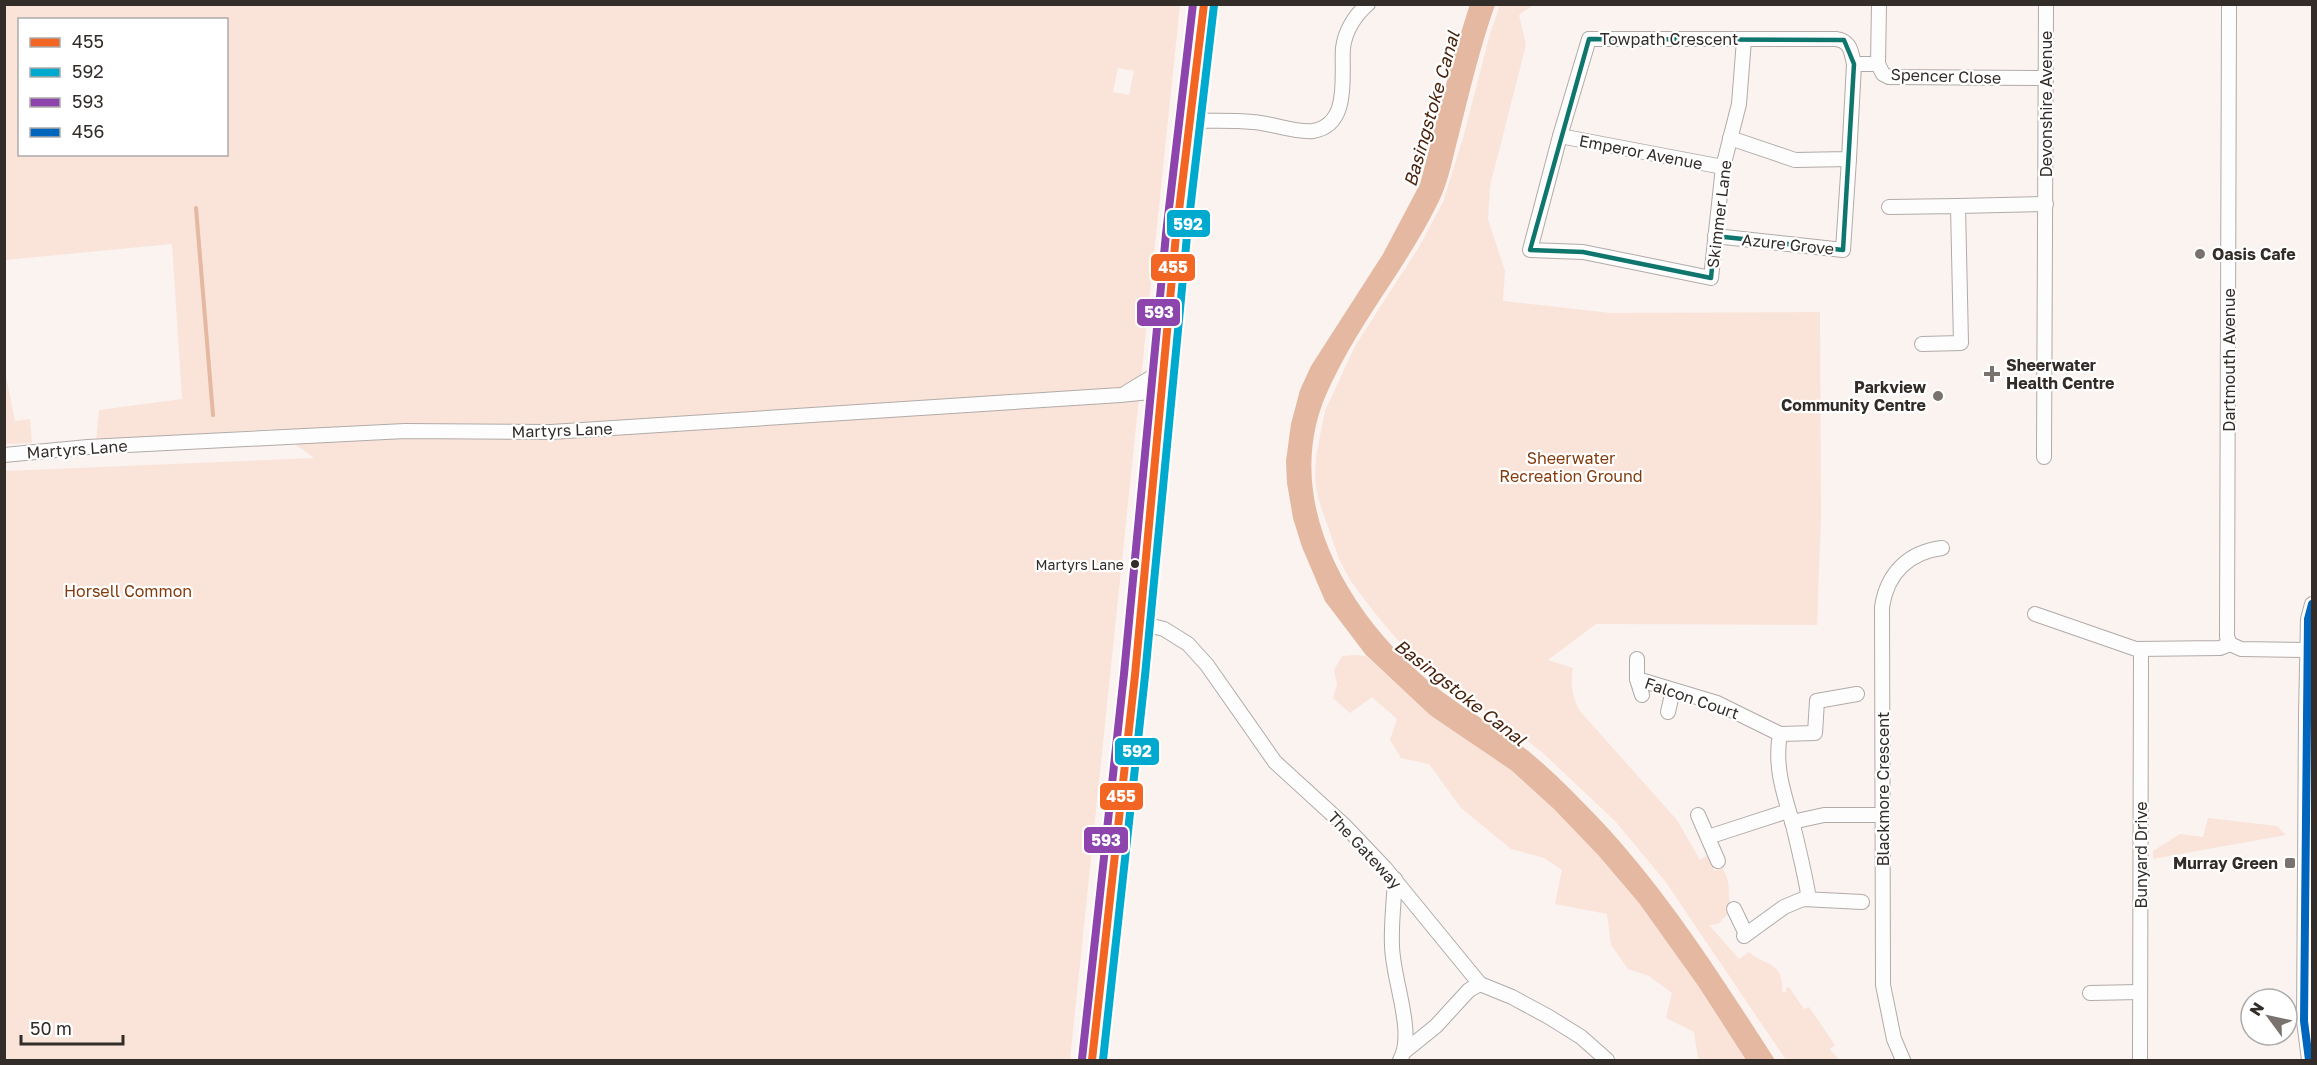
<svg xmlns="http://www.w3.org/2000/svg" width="2317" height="1065" font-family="'Golos Text',sans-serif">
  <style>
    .green { fill: #fae4d9; fill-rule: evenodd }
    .water { fill: #e4b8a1 }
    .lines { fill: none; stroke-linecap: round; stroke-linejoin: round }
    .stream { stroke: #e4b8a1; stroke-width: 4 }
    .minor-casing { stroke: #b1aba8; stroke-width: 16 }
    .major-casing { stroke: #bcaba2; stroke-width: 20 }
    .minor { stroke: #fefdfd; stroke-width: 14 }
    .major { stroke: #f0e7e2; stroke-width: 16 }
    .bus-1-casing { stroke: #fff; stroke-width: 12 }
    .bus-2-casing { stroke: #fff; stroke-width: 12 }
    .bus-3-casing { stroke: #fff; stroke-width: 12 }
    .bus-4-casing { stroke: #fff; stroke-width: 12 }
    .bus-1 { stroke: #f26522; stroke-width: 8 }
    .bus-2 { stroke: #00a9ce; stroke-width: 8 }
    .bus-3 { stroke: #8e44ad; stroke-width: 8 }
    .bus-4 { stroke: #0065bd; stroke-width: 8 }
    .marked { fill: none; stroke: #0f766e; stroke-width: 4.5; stroke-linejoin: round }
    .poi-dot { fill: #79726f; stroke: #fff; stroke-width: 2 }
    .bus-dot { fill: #332d2a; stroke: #fff; stroke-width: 2 }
    .labels { text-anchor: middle; stroke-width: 4.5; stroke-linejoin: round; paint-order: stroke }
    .bus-label { font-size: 14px; fill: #332d2a; stroke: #fff; text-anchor: end }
    .street-label { font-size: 16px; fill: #332d2a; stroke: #fff }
    .poi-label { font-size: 16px; font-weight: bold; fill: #332d2a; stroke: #fff; text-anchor: start }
    .park-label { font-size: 16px; fill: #833a0a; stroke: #fff }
    .water-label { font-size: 18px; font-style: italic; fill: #4a230c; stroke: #fff }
    .line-badge { stroke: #fff; stroke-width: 2 }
    .badge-label { font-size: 16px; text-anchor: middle; font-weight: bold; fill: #fff }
  </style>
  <rect width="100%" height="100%" fill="#faf3f0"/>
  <g class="green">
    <path d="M5,5H1180L1070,1060H5L4,471L314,458L274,429L96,441L99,410L182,399L172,244L5,260ZM20,20H226V154H20ZM1118,68L1134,71L1129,95L1113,92Z"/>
    <path d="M1500,5H1533L1519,15L1526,45L1490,186L1488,219L1505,271L1503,301L1611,313L1820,312L1821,516L1817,625L1596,624L1548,660L1573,668C1570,684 1572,695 1579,710L1677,820L1700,860L1709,855L1714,871L1722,868C1732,881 1727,896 1731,911L1718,924L1709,925L1739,959L1749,952C1768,968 1783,960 1782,992H1786V988L1789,987L1804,1009L1809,1007L1835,1045L1830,1049L1839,1060H1786L1665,881L1615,821L1544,754L1514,730L1435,679L1405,649L1374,612L1350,580L1339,559L1318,498L1315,479L1316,456L1325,411L1355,346L1419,247L1443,202L1463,138L1490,34Z"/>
    <polygon points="5,372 15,421 30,419 32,443 5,444"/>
    <polygon points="1356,655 1366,656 1430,715 1511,770 1554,809 1599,856 1639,903 1699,987 1746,1060 1704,1060 1698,1058 1694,1032 1666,1018 1672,993 1649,976 1628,969 1611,945 1607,914 1555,904 1562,870 1544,858 1511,849 1461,808 1429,764 1401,758 1390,740 1397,719 1372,697 1350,713 1333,698 1337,685 1334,670 1342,656"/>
    <polygon points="2208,818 2277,826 2286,835 2153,859 2153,851 2180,834 2203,837"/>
  </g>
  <path class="water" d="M1470,4L1495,5C1480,47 1470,90 1459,134C1453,156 1449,180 1439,201C1411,259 1370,309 1340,366C1330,385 1321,404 1316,425C1292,528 1365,634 1444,693C1473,715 1506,732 1533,755C1558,776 1580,799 1602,822C1669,894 1722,978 1775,1060H1746L1699,987L1639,903L1599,856L1554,809L1511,770L1430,715L1366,655L1325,601L1302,547L1293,518L1287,483L1286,461L1291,424L1300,390L1311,366L1383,254L1420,184L1453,58Z"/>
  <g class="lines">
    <polyline class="stream" points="196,208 213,415"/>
    <defs>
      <g id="minor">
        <polyline points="1879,4 1878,64 1883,74 1889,77 2044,78"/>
        <polyline points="2229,4 2227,637 2230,644"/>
        <path d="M1744,40L1739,104L1723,167L1711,278L1583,252L1530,250L1560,136L1589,39H1836C1851,41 1851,52 1854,64H1878"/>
        <path d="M1188,121C1210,121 1232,120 1253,122C1271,123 1296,133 1313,131C1351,125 1341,74 1343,48C1345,31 1355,15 1368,4"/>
        <polyline points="1560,136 1723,167"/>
        <polyline points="1730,138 1795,160 1849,159 1854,64"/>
        <polyline points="1958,206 2046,204"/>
        <polyline points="1889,207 1958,206 1961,343 1922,344"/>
        <polyline points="1715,236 1843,250 1849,159"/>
        <polyline points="1127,392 1162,371"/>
        <polyline points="4,455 88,447 405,431 551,432 1120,395 1160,391"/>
        <polyline points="2044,457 2046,4"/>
        <polyline points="2035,614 2136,649 2220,648 2230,644"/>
        <polyline points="1140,623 1164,629 1188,644 1207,665 1275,762 1345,826 1385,868 1480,984 1512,997 1549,1017 1581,1037 1607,1060"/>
        <polyline points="2230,644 2241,649 2307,650"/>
        <polyline points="1637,659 1637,679 1642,695"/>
        <polyline points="1637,679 1717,703 1780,734 1815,733 1817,701 1857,694"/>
        <polyline points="1668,712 1673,690"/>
        <path d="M1780,734C1774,767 1784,794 1793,825C1799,850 1805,874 1809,899"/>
        <polyline points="1698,815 1718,861"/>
        <polyline points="1792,822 1824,815 1883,815"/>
        <polyline points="1708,837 1788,811"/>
        <path d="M1395,879C1394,901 1391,924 1392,945C1392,978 1416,1033 1400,1060"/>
        <polyline points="1734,909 1746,934"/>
        <polyline points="1744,936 1784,907 1803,899 1862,902"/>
        <polyline points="2090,993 2139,992"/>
        <polyline points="1405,1051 1436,1026 1469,990 1480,984"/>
        <path d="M1903,1060L1894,1039L1883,985L1882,607C1887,573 1909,552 1942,548"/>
        <polyline points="2140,1060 2141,649"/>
        <polyline points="2309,1060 2304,1021 2306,715 2308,619 2312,604"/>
      </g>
      <path id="major" d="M1092,1060C1108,914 1126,767 1140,620C1159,414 1176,209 1204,4"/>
    </defs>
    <use href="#minor" class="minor-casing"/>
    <use href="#major" class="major-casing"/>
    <use href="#minor" class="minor"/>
    <use href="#major" class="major"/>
    <defs>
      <polyline id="bus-1" points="1092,1060 1135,675 1176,235 1204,4"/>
      <polyline id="bus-2" points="1103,1060 1145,676 1187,236 1214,5"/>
      <polyline id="bus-3" points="1082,1059 1124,674 1166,234 1193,4"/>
      <polyline id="bus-4" points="2309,1060 2304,1021 2308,619 2312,604"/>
    </defs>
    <use href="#bus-1" class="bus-1-casing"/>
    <use href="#bus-2" class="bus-2-casing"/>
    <use href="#bus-3" class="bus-3-casing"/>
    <use href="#bus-4" class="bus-4-casing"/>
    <use href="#bus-1" class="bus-1"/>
    <use href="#bus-2" class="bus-2"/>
    <use href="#bus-3" class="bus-3"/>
    <use href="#bus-4" class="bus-4"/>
  </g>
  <path class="marked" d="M1589,39L1844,40L1854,64L1843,250L1715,236L1711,278L1583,252L1530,250Z"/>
  <g class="poi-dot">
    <circle cx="2200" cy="254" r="6"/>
    <path d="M1989 365h6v6h6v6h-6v6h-6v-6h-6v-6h6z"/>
    <circle cx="1938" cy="396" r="6"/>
    <rect x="2284" y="857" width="12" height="12" rx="3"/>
  </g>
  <circle class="bus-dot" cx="1135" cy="564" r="5"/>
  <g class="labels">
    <g class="bus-label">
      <text x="1124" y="570">Martyrs Lane</text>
    </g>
    <g class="street-label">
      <text x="1669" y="45">Towpath Crescent</text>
      <text transform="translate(1946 76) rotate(2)" y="6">Spencer Close</text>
      <text transform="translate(2046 104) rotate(-90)" y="6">Devonshire Avenue</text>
      <text transform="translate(1641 152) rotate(11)" y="6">Emperor Avenue</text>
      <text transform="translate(1719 214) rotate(-83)" y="6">Skimmer Lane</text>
      <text transform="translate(1788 244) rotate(6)" y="6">Azure Grove</text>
      <text transform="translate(2229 360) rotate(-90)" y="6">Dartmouth Avenue</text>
      <text transform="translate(562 430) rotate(-2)" y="6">Martyrs Lane</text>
      <text transform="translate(77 449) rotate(-4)" y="6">Martyrs Lane</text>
      <text transform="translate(1692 698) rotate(19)" y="6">Falcon Court</text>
      <text transform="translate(1883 789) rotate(-90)" y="6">Blackmore Crescent</text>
      <text transform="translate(1365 850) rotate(47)" y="6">The Gateway</text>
      <text transform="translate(2141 855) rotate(-90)" y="6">Bunyard Drive</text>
    </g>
    <g class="poi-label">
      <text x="2212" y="260">Oasis Cafe</text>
      <text x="2006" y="371">Sheerwater<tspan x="2006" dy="18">Health Centre</tspan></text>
      <text x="1926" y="393" text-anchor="end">Parkview<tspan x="1926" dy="18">Community Centre</tspan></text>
      <text x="2278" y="869" text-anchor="end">Murray Green</text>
    </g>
    <g class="park-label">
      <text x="1571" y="464">Sheerwater<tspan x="1571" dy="18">Recreation Ground</tspan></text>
      <text x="128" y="597">Horsell Common</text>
    </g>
    <g class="water-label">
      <text transform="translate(1432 109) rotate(-74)" y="6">Basingstoke Canal</text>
      <text transform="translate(1460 693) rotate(38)" y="6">Basingstoke Canal</text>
    </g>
  </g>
  <g class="line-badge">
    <rect x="1166" y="209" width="45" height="29" rx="6" fill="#00a9ce"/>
    <rect x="1150" y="253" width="46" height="29" rx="6" fill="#f26522"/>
    <rect x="1136" y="298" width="45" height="29" rx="6" fill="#8e44ad"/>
    <rect x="1114" y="737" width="46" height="29" rx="6" fill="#00a9ce"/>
    <rect x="1099" y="782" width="45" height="29" rx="6" fill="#f26522"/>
    <rect x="1083" y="826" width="46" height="28" rx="6" fill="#8e44ad"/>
  </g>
  <g class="badge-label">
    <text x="1188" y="230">592</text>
    <text x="1173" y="273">455</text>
    <text x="1159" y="318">593</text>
    <text x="1137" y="757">592</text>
    <text x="1121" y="802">455</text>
    <text x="1106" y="846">593</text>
  </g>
  <rect width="2317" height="1065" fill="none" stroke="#332d2a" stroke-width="12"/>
  <rect x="18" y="18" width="210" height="138" fill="#ffffff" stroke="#adabaa" stroke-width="1.5"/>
  <rect x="30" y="38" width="30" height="9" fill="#f26522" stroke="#adabaa" stroke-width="1.5"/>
  <text x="72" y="48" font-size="18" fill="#332d2a">455</text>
  <rect x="30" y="68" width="30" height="9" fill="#00a9ce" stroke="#adabaa" stroke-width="1.5"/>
  <text x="72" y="78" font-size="18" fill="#332d2a">592</text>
  <rect x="30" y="98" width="30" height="9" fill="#8e44ad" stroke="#adabaa" stroke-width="1.5"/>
  <text x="72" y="108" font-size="18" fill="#332d2a">593</text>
  <rect x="30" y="128" width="30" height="9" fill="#0065bd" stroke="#adabaa" stroke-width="1.5"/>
  <text x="72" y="138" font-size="18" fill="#332d2a">456</text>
  <g transform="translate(2269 1017) rotate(303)"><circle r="28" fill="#ffffff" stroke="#adabaa" stroke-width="1.5"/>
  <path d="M0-4.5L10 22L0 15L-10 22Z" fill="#79726f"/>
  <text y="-9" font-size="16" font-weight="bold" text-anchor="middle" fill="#332d2a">N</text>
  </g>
  <path d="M21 1035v9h102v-9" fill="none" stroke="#332d2a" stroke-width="3"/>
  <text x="30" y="1035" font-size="18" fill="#332d2a" stroke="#ffffff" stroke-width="4.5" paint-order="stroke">50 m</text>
</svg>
